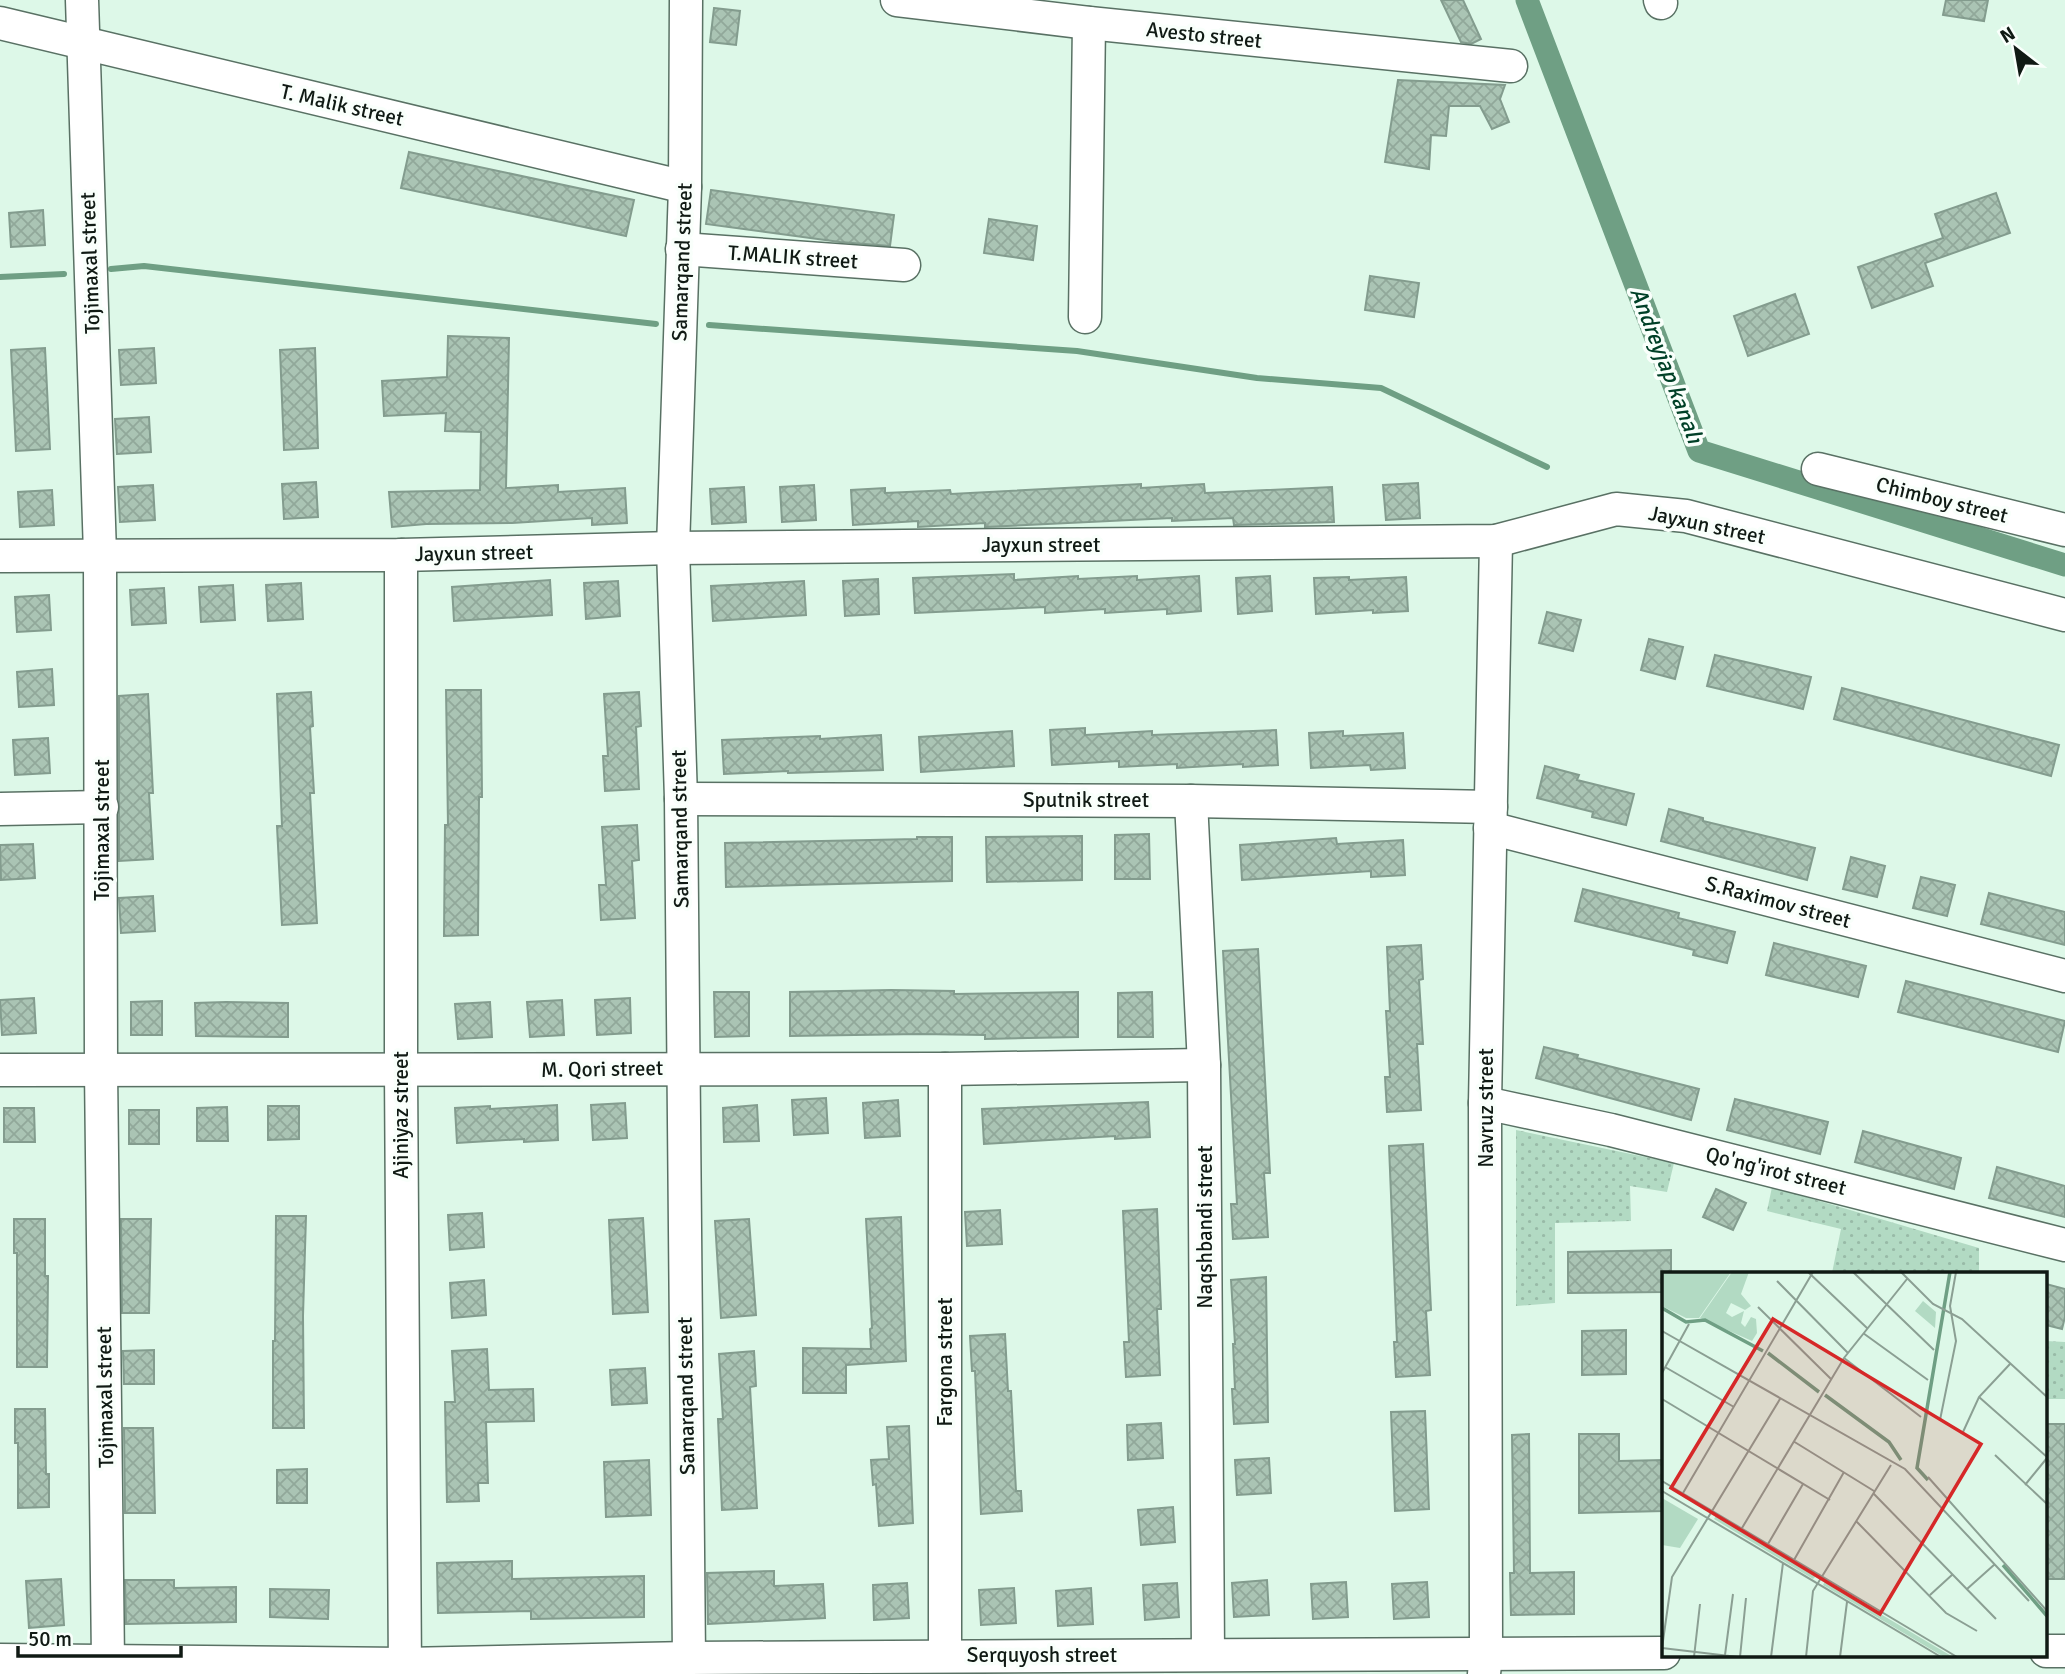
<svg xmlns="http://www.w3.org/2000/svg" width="2065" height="1674" font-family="Signika,sans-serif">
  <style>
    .grass { fill: url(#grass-dots) }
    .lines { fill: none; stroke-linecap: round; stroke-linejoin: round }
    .stream { stroke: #6f9f84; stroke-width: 6 }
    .canal { stroke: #6f9f84; stroke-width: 23 }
    .building { fill: url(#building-cross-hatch); stroke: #839c8e; stroke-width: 2 }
    .minor-casing { stroke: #597164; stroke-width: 35 }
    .minor { stroke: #fff; stroke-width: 32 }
    .labels { text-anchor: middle; stroke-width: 7; stroke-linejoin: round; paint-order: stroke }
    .street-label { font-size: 21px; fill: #101a14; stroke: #f9fffb }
    .water-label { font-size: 23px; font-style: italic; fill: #004027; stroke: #f9fffb }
    .inset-river { fill: none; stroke: #6f9f84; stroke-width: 3.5 }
    .inset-road { fill: none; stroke: #8b9f93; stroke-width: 2 }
    .view { fill: #d62828; fill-opacity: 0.15; stroke: #d62828; stroke-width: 3.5 }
    .inset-edge { fill: none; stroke: #101a14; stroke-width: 3.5 }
  </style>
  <defs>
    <pattern id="grass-dots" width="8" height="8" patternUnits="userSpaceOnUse" patternTransform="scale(1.75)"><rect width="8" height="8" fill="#b2dac3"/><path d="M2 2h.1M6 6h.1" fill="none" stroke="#98baa7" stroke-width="1.8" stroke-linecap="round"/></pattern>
    <pattern id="building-cross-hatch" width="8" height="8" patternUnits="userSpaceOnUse" patternTransform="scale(1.75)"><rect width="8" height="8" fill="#aac4b4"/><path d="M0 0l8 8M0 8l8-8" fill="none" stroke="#91a89a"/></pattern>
  </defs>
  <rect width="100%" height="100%" fill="#ddf8e8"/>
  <g class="grass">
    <polygon points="1516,1130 1674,1163 1667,1192 1630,1186 1631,1221 1555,1223 1555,1303 1516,1306"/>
    <polygon points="1772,1187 1979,1248 1979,1273 1832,1273 1841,1229 1767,1211"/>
    <polygon points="2046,1341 2065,1342 2065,1399 2046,1399"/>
  </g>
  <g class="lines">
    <g class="stream">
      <polyline points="111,269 144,266 656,324"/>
      <polyline points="0,277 64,274"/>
      <polyline points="709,325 1077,351 1257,378 1381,388 1547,467"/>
    </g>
    <polyline class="canal" points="1527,0 1699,451 2065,565"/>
  </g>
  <g class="building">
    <polygon points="1441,0 1463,0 1481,39 1471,44 1461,42"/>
    <polygon points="1946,0 1988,0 1984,21 1943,15"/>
    <polygon points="714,8 740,11 736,45 710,42"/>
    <polygon points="1398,80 1505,85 1500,99 1509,122 1492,129 1480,106 1449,106 1446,136 1431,135 1429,169 1385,162"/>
    <polygon points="409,152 634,200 626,236 401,188"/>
    <polygon points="711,190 894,215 890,246 840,242 706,224"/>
    <polygon points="1996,193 2010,233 1925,263 1933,286 1872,308 1858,267 1943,238 1935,214"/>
    <polygon points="43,210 45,245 11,247 9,213"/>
    <polygon points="989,219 1037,226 1033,260 984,253"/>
    <polygon points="1370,276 1419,283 1414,317 1365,310"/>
    <polygon points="1795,294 1809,334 1748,356 1734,316"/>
    <polygon points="448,336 509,338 506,488 558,485 558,492 625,488 627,523 592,525 592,518 512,523 426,524 392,527 389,492 480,490 481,432 445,431 446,413 384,416 382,381 447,377"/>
    <polygon points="45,348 50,449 16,451 11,350"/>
    <polygon points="154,348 156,383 121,385 119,350"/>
    <polygon points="315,348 318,448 284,450 280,350"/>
    <polygon points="149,417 151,452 117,454 115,419"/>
    <polygon points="316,482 318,517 284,519 282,484"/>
    <polygon points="1418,483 1420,518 1386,520 1383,485"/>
    <polygon points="1141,484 1141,488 1204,484 1205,493 1332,487 1334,522 1234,525 1233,518 1172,521 1172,518 985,527 985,523 918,527 918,521 853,525 851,490 885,488 885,493 950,490 951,494"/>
    <polygon points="153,485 155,520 120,522 118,487"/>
    <polygon points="814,485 816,520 782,522 780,487"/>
    <polygon points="744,487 746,522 712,524 710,489"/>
    <polygon points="52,490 54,525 20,527 18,492"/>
    <polygon points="1014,574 1014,580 1078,576 1078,579 1137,576 1137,580 1199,576 1201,611 1167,614 1167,609 1105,613 1105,609 1045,613 1045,607 915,613 913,578"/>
    <polygon points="1270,576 1272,611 1238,614 1236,578"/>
    <polygon points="1349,577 1349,580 1406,577 1408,611 1373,613 1373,610 1316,614 1314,578"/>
    <polygon points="878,579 879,614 845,616 843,581"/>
    <polygon points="550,580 552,615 454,621 452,587"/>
    <polygon points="618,581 620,616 586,619 584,583"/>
    <polygon points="804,581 806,615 713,621 711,586"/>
    <polygon points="301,583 303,619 268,621 266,585"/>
    <polygon points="233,585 235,620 201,622 199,587"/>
    <polygon points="164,588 166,623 132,625 130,590"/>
    <polygon points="49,595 51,630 17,632 15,597"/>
    <polygon points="1547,612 1581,620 1573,651 1539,643"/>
    <polygon points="1649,639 1683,647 1675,679 1641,670"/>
    <polygon points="1715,655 1811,677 1803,709 1707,686"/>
    <polygon points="52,669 54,705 19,707 17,672"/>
    <polygon points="1842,688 2059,745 2051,776 1834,719"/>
    <polygon points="446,690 481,690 482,797 479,797 478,935 444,936 445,825 448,825"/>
    <polygon points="311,692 313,726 310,727 314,793 310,793 317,923 282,925 277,826 282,826 277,694"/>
    <polygon points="639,692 641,726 636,727 639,789 605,791 603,756 608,756 604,694"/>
    <polygon points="148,694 153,793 149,793 153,859 119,861 119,696"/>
    <polygon points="1085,728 1085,735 1152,731 1152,735 1276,730 1278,765 1243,767 1243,764 1177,768 1177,764 1119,767 1119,761 1052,765 1050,730"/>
    <polygon points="1012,731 1014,766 921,772 919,737"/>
    <polygon points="1343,731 1343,736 1403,733 1405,768 1371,770 1370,765 1311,768 1309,733"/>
    <polygon points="881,735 883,770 788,773 788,771 724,774 722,740 820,736 820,739"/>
    <polygon points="48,738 50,773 15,775 13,740"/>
    <polygon points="1545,766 1579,775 1577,780 1634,794 1626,825 1592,817 1593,812 1537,798"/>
    <polygon points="1669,809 1703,818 1703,821 1815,848 1807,880 1661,841"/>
    <polygon points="637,825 639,860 632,861 635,918 601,920 599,885 606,885 602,827"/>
    <polygon points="1149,834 1150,879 1115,879 1115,835"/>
    <polygon points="1082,836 1082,880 987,882 986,837"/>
    <polygon points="917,837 952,837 952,881 726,887 725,843 917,839"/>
    <polygon points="1336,838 1337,844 1403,840 1405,875 1371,877 1371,871 1242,880 1240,845"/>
    <polygon points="33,844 35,878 1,880 0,845"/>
    <polygon points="1851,857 1885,866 1877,897 1843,889"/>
    <polygon points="1921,877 1955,885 1947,916 1913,908"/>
    <polygon points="1583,889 1679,913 1678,918 1735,932 1727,963 1693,955 1694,950 1575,921"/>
    <polygon points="1989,893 2065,912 2065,945 1981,924"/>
    <polygon points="153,896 155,931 121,933 119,898"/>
    <polygon points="1774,943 1866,966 1858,997 1766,975"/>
    <polygon points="1421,945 1423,979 1419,980 1423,1044 1417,1044 1421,1110 1387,1112 1385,1077 1390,1077 1386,1011 1390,1011 1387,947"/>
    <polygon points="1258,949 1270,1173 1264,1173 1268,1237 1233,1239 1231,1204 1237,1204 1223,951"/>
    <polygon points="1906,981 2065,1021 2058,1052 1898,1012"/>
    <polygon points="891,990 954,991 954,994 1078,992 1078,1037 985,1039 985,1035 920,1034 790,1036 790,992"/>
    <polygon points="714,992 749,992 749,1036 715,1037"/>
    <polygon points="1152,992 1153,1037 1118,1037 1118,993"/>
    <polygon points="34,998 36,1033 2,1035 0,1000"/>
    <polygon points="630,998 631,1033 597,1035 595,1000"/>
    <polygon points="562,1000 564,1035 530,1037 527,1002"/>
    <polygon points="162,1001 162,1035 131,1035 131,1002"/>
    <polygon points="226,1002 288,1003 288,1037 196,1036 195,1003"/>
    <polygon points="490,1002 492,1037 458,1039 455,1004"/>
    <polygon points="1544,1047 1578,1055 1577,1058 1699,1089 1691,1120 1536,1078"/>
    <polygon points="826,1098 828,1133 794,1135 792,1100"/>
    <polygon points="1735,1099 1828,1122 1820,1154 1727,1130"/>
    <polygon points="898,1100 900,1136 865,1138 863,1103"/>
    <polygon points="1148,1102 1150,1137 1115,1139 1115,1136 984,1144 982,1109"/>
    <polygon points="625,1103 627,1138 593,1140 591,1105"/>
    <polygon points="557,1105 558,1140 524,1142 524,1139 457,1143 455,1108 490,1106 490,1109"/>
    <polygon points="757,1105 759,1141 724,1142 723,1108"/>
    <polygon points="268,1106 299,1106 299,1139 268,1140"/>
    <polygon points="227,1107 228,1141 197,1141 197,1108"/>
    <polygon points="4,1108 34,1108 35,1142 4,1142"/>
    <rect x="129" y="1110" width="30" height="34"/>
    <polygon points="1863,1131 1961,1158 1954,1189 1855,1162"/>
    <polygon points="1423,1144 1431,1310 1426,1311 1430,1375 1396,1377 1394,1342 1397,1342 1389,1146"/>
    <polygon points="1997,1167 2065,1186 2065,1217 1989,1198"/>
    <polygon points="1716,1189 1746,1203 1733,1230 1703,1217"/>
    <polygon points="1157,1209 1161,1309 1157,1309 1160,1375 1126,1377 1124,1342 1129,1342 1123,1211"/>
    <polygon points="1000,1210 1002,1244 967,1246 965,1212"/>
    <polygon points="482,1213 484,1247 450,1250 448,1215"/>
    <polygon points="276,1216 306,1216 303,1316 304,1428 273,1428 273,1341 275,1341"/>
    <polygon points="901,1217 906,1361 846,1365 846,1393 803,1393 803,1348 871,1349 870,1329 872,1328 866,1219"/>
    <polygon points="643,1218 648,1312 613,1314 609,1220"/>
    <polygon points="14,1219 45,1219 45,1276 48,1276 47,1367 17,1367 17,1253 14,1253"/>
    <polygon points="121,1219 151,1219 149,1313 122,1313"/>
    <polygon points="749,1219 756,1315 721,1318 715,1221"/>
    <polygon points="1671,1250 1671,1273 1664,1273 1664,1292 1568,1293 1568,1252"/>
    <polygon points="1266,1277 1268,1422 1234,1424 1232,1389 1235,1389 1233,1344 1235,1344 1231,1280"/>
    <polygon points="484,1280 486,1315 452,1318 450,1283"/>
    <polygon points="2046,1284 2065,1289 2065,1317 2062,1329 2046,1325"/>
    <polygon points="1626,1330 1626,1374 1582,1375 1582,1331"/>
    <polygon points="1005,1334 1008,1391 1011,1391 1016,1491 1021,1491 1022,1511 981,1514 975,1371 972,1371 970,1336"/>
    <polygon points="487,1349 489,1390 533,1389 534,1421 486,1422 488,1483 478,1483 479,1501 447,1502 445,1402 455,1402 452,1351"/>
    <polygon points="154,1350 154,1384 124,1384 123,1351"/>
    <polygon points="754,1351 756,1386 750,1387 757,1508 722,1510 718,1419 723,1419 719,1354"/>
    <polygon points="645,1368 647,1403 612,1405 610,1370"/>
    <polygon points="15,1409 45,1409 46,1474 49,1474 49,1507 18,1508 18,1443 15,1443"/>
    <polygon points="1425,1411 1429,1509 1395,1511 1391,1412"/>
    <polygon points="1161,1423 1163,1458 1128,1460 1127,1425"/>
    <rect x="2046" y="1424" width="19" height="155"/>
    <polygon points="909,1426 913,1523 879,1526 876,1484 873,1485 871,1460 889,1459 887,1427"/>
    <polygon points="124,1428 153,1428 155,1513 125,1513"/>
    <polygon points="1529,1434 1530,1573 1574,1572 1574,1614 1511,1615 1510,1573 1514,1573 1512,1435"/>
    <polygon points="1579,1434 1619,1434 1619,1461 1664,1460 1664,1511 1579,1513"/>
    <polygon points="1269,1458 1271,1493 1237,1495 1235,1460"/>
    <polygon points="649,1460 651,1515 606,1517 604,1462"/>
    <polygon points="307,1469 307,1503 277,1503 277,1470"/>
    <polygon points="1173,1507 1175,1542 1141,1545 1138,1510"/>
    <polygon points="512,1561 512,1579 644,1576 644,1617 531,1619 531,1611 438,1613 437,1563"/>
    <polygon points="774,1571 774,1586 823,1584 825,1618 708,1624 707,1573"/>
    <polygon points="61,1579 64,1625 29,1628 26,1581"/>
    <polygon points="125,1580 174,1580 174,1588 236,1587 236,1622 126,1624"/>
    <polygon points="1267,1580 1269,1615 1234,1617 1232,1583"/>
    <polygon points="1346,1582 1348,1617 1313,1619 1311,1584"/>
    <polygon points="1427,1582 1429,1617 1394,1619 1392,1584"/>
    <polygon points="907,1583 909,1618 874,1620 873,1585"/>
    <polygon points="1177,1583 1179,1617 1145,1620 1143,1585"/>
    <polygon points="1014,1588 1016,1623 981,1625 979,1590"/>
    <polygon points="1091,1588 1093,1624 1058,1626 1056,1591"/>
    <polygon points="270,1589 329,1590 328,1619 270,1617"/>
  </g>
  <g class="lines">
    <defs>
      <g id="minor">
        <polyline points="82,0 100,554 101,1070 108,1661"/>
        <polyline points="686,0 685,187 673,548 681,799 689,1658"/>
        <polyline points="897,0 1089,23 1511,66"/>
        <polyline points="1660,0 1661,3"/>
        <polyline points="0,23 685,187"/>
        <polyline points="682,249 904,265"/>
        <polyline points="1085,317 1089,23"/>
        <polyline points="1818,469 2065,530"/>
        <polyline points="401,555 401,1071 405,1674"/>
        <polyline points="0,556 401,555 673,548 1496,541 1616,509 1686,516 2065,615"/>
        <polyline points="681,799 1191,801 1491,807"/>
        <polyline points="1191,801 1204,1065 1208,1654"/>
        <polyline points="0,809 102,807"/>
        <polyline points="1490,828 2065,976"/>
        <polyline points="945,1069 945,1656"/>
        <polyline points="0,1070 945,1069 1204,1065"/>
        <polyline points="1485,1103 1611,1130 2065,1245"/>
        <polyline points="2046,1651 2065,1651"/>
        <polyline points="0,1660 405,1664 689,1658 1664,1653"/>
        <polyline points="1484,1674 1486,1654 1485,1103 1496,541"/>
      </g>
    </defs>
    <use href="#minor" class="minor-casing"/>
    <use href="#minor" class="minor"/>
  </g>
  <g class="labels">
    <g class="street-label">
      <text transform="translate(1204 35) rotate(6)" y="7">Avesto street</text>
      <text transform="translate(342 105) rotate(13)" y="7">T. Malik street</text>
      <text transform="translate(793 257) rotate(4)" y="7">T.MALIK street</text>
      <text transform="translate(682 262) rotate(-88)" y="7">Samarqand street</text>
      <text transform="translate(90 263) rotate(-92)" y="7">Tojimaxal street</text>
      <text transform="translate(1942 500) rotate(14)" y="7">Chimboy street</text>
      <text transform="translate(1707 525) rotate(12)" y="7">Jayxun street</text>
      <text x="1041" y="552">Jayxun street</text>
      <text transform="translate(474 553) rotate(-1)" y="7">Jayxun street</text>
      <text x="1086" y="807">Sputnik street</text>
      <text transform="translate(680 829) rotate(-91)" y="7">Samarqand street</text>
      <text transform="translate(102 830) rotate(-90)" y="7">Tojimaxal street</text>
      <text transform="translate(1778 902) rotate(15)" y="7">S.Raximov street</text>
      <text transform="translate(602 1069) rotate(-1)" y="7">M. Qori street</text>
      <text transform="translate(1486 1108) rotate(-90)" y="7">Navruz street</text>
      <text transform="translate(401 1115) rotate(-90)" y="7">Ajiniyaz street</text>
      <text transform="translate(1776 1171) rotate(14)" y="7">Qo'ng'irot street</text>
      <text transform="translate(1205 1227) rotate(-90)" y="7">Naqshbandi street</text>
      <text transform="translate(945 1362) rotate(-90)" y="7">Fargona street</text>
      <text transform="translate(686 1396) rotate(-91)" y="7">Samarqand street</text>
      <text transform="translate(105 1397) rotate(-91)" y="7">Tojimaxal street</text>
      <text x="1042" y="1662">Serquyosh street</text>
    </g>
    <g class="water-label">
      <text transform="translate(1667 365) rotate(69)" y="8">Andreyjap kanalı</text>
    </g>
  </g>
  <g transform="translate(1662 1272)">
    <rect width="385" height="385" fill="#ddf8e8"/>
    <path d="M70,0H87L79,22L89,34L83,38L69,31L64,41L70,45L82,39L79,51L83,55L89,45L94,47L95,61L90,69L38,46ZM261,29L274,40L273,56L253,39ZM54,244L154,304L151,307L52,247ZM163,309L291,385H282L161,313Z" fill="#b2dac3"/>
    <path d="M0,0H69L37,46H24L0,34Z" fill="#b2dac3"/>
    <path d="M0,226L36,247L18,276L0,273Z" fill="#b2dac3"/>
    <path class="inset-river" d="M0,36L24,50L43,48L101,79M106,81L157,120M163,123L227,170L239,188M266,208L255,196L288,0M341,293L385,344"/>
    <path class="inset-road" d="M146,0L205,56M191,0L272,78M239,0L271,32L300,47L385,125M115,9L186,81M96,35L169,107M0,59L243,197L367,329M201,61L266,108M182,86L259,145M3,95L72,135M0,101L27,52M317,125L385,185M0,127L168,228M278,148L294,69L288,34L294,0M301,160L317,125L348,92M131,169L212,219M333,183L385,232M266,205L385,339M0,209L295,385M363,213L385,186M0,219L279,385M21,221L151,0M211,221L334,347M194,249L284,341L315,359M80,256L182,86L245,7M106,272L141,212M132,288L182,200M305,317L333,292M268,323L291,302M0,376L10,305L118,127M0,376L76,385M63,383L71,322M32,385L38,332M78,385L84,326M109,385L121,291M144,385L151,319L229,193M178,385L185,330"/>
    <path class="view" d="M111,47L319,172L218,342L9,216Z"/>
    <rect width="385" height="385" class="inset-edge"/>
  </g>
  <g transform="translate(2016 49) rotate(329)" stroke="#f9fffb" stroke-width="5" paint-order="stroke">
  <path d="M0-5L12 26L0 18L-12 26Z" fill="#101a14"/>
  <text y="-10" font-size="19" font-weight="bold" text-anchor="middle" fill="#101a14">N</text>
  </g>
  <path d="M18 1646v10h163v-10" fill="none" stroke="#101a14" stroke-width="3.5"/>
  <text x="28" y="1646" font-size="21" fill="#101a14" stroke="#f9fffb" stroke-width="5" paint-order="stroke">50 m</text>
</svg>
